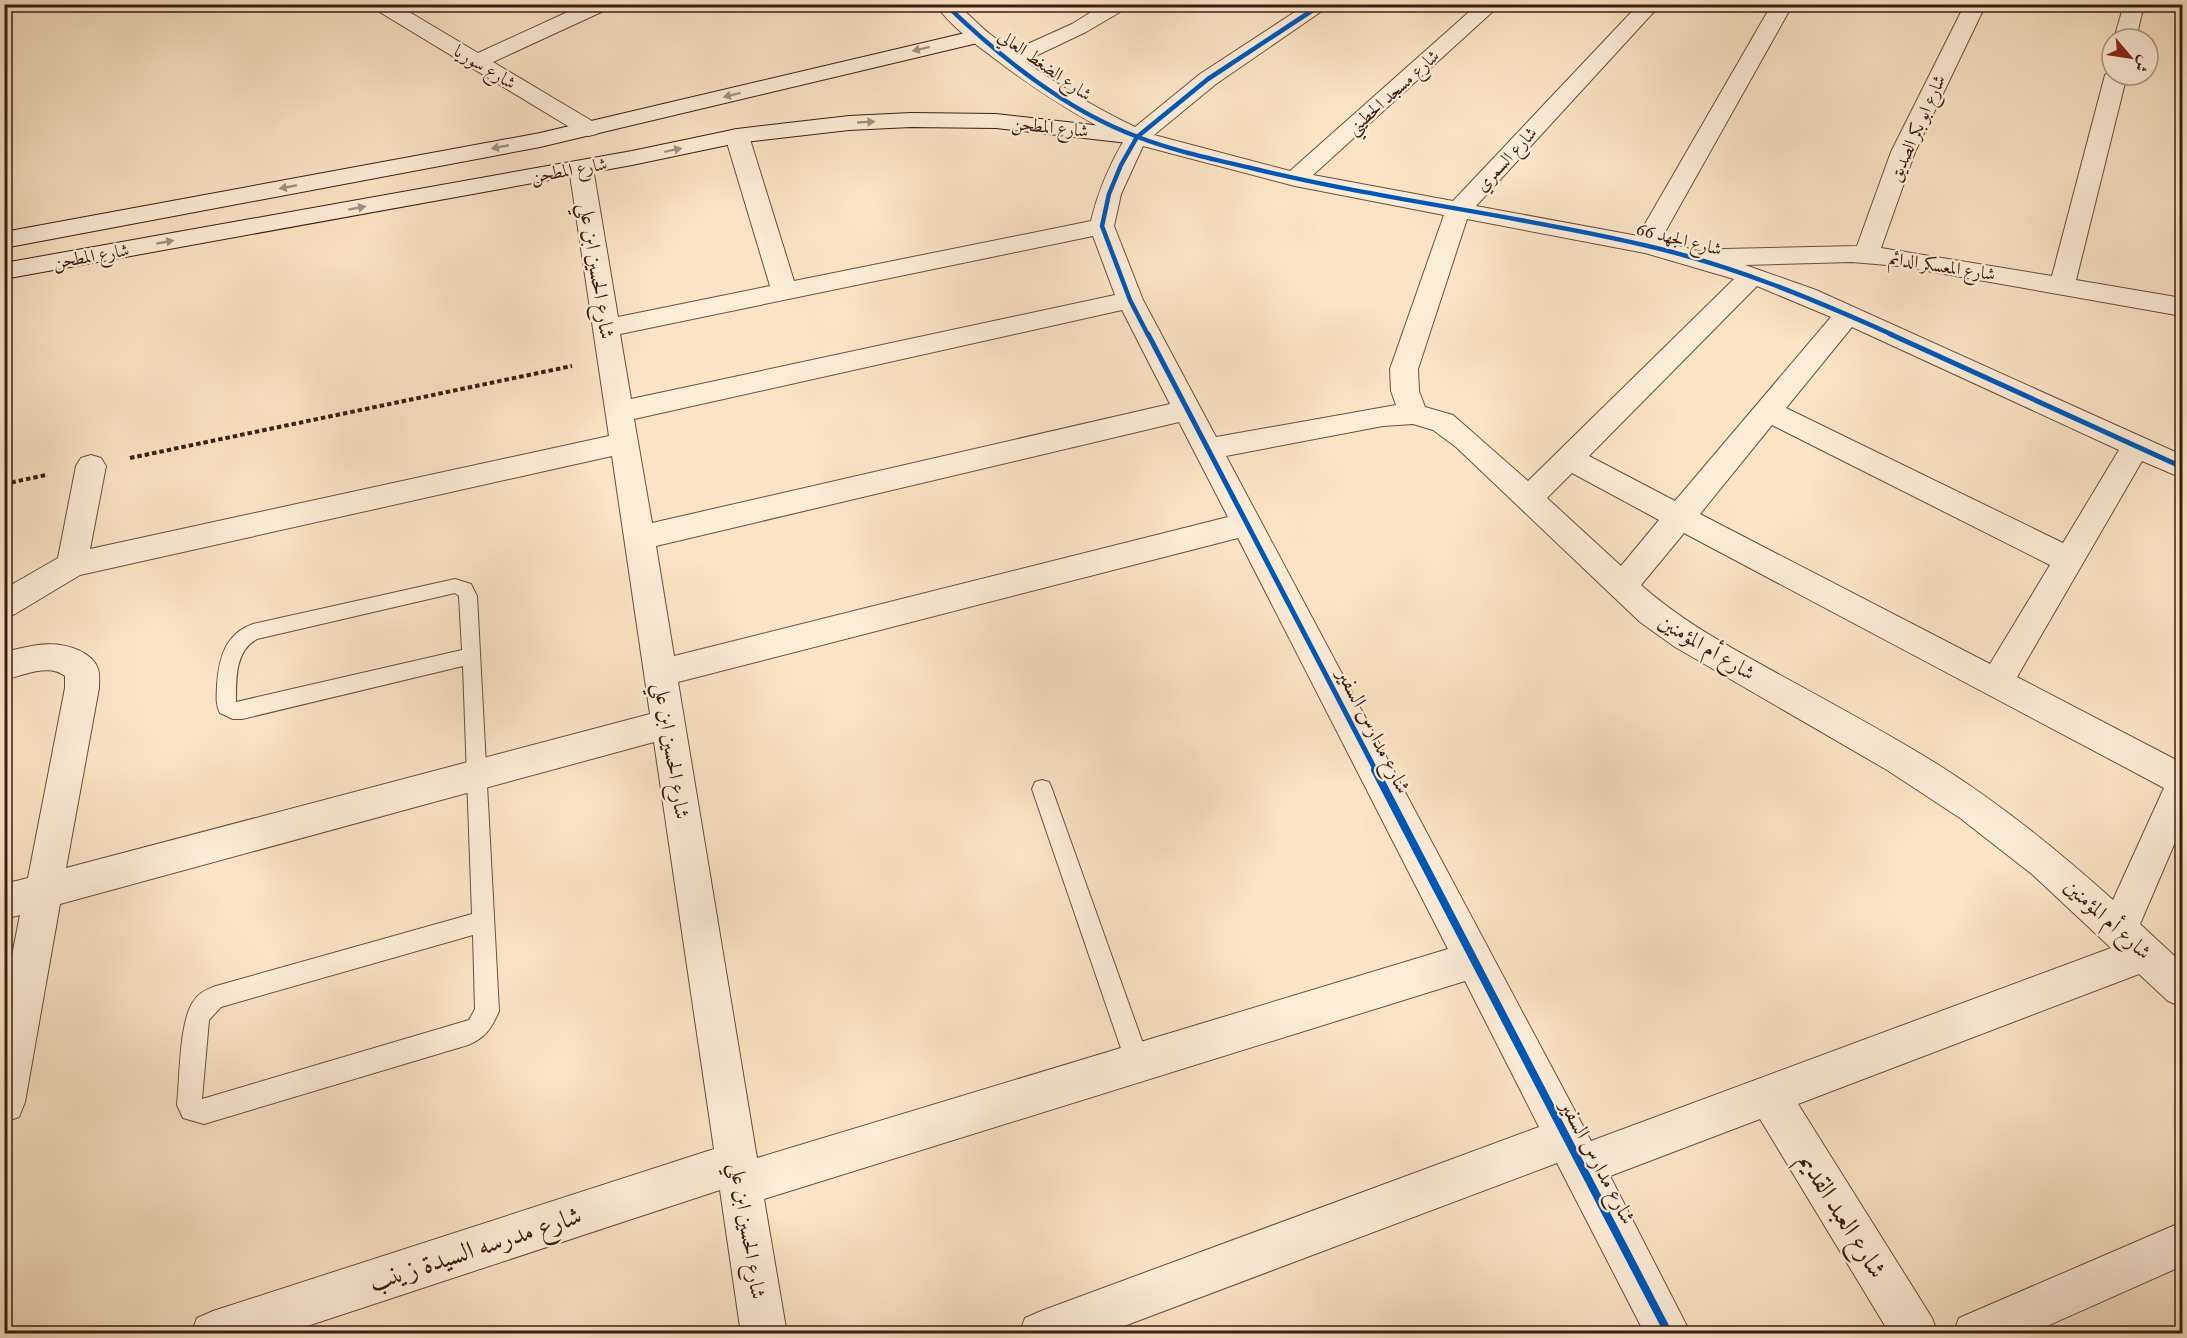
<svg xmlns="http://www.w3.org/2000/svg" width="2187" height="1338" font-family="'IM FELL Double Pica',Amiri,serif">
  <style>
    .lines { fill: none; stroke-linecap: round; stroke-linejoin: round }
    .lane-casing { stroke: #6b4e3e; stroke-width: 2 }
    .street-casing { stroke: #6b4e3e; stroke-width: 2 }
    .secondary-casing { stroke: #3b1c11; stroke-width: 2 }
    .path { stroke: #3b1c11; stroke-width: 4; stroke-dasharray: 4.5 3; stroke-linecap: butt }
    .lane { fill: #fcedd9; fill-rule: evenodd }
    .street { fill: #fcedd9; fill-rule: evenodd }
    .secondary { fill: #fcedd9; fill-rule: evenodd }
    .cycleway-far2-casing { stroke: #fcedd9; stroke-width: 8 }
    .cycleway-far1-casing { stroke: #fcedd9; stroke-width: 9 }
    .cycleway-casing { stroke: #fcedd9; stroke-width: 11 }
    .cycleway-far2 { stroke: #0057b8; stroke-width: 4.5 }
    .cycleway-far1 { stroke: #0057b8; stroke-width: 5 }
    .cycleway { stroke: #0057b8; stroke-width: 8 }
    .oneway { fill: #a58f7f }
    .labels { text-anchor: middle; stroke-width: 4.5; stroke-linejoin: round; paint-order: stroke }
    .far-street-label { font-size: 18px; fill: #3b1c11; stroke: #fcedd9 }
    .street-label { font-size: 21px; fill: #3b1c11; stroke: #fcedd9 }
    .near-street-label { font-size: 26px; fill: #3b1c11; stroke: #fcedd9 }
  </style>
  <rect width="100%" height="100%" fill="#fbe4c4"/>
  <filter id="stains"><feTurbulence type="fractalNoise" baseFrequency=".00333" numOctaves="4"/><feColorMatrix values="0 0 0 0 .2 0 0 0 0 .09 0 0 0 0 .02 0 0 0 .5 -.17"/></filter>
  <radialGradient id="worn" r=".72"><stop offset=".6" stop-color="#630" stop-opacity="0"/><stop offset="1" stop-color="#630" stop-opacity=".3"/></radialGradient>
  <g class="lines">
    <defs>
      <g id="lane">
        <path d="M455,579L471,584L477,596L499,1011C492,1028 485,1038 468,1045L204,1124L183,1118L177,1105C180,1078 179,1023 193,1002C198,993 207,989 216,986L472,914L463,666L242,719H233L220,713C215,703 217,695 217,685C219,658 225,634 253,624ZM455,593L459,596L462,650L236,702C236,679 235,651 257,639ZM473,935L475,1009L469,1020L202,1099L209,1020L221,1007Z"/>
        <polygon points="1042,780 1049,782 1052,789 1150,1063 1146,1071 1138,1075 1130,1071 1126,1063 1032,789 1035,782"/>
      </g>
      <g id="street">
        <polygon points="370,4 396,4 478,53 585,4 613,4 610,8 493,62 597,124 600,129 597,134 589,136 581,134 373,8"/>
        <path d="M935,4H957L986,31L1012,51L1072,24L1104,4H1130L1127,8L1086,32L1025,61C1060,87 1096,108 1135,127L1200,74L1307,4H1332L1216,84L1154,135L1290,171L1478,4H1501L1313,175L1453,201L1639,4H1661L1476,206L1638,236L1772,4H1793L1660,241L1713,255L1715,251L1724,249L1857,246L1891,152L1965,4H1986L1915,152L1881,248L2052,276L2105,75L2112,69V75H2127L2076,280L2182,298V316L1899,266L1852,262L1745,265L1816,290L2182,455V478L2142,461L2017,677L2182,763V826L2140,924L2182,963V1007L2168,1001L2139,974L1798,1104L1932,1318L1938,1334H1890L1760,1119L1610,1176L1691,1334H1645L1557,1163L1103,1334H1019L1025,1318L1041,1311L1539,1127L1465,981L764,1199L787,1334H741L720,1190L283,1334H191L197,1318L213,1311L714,1149L654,742L60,904L25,1102L19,1117L4,1122V996L20,915L4,919V884L28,878L65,688V676C49,663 23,675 4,680V652C31,646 52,639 78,650C87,654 95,660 98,669C100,675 99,682 99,688L66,868L650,714L612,456L80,575L15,614L4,618V589L58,558L76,466L81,458L91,455L101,458L106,466L90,549L609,436L569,168L573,163L581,161L589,163L593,168L618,317L770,286L725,136L729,131L737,129L745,131L749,136L794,281L1091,221C1098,191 1109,166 1124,140C1074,115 1034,89 990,55C971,41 949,24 935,4ZM1143,146L1295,186L1444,215L1390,369L1391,391L1396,405L1216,437L1143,300L1114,226L1121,194ZM1467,219L1645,253L1734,279L1528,481L1453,415L1425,407L1419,391L1418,369ZM1093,236L1115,295L631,399L620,334ZM1757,286L1831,317L1675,501L1589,456ZM1122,310L1170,404L652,523L634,419ZM1852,327L2119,450L2063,543L1786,408ZM1179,422L1228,517L674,656L656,546ZM1413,424L1433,430L1456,447L1640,622L1675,647L1887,770L1960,818L2033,875L2111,948L1591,1141L1226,456L1383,426ZM1772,425L2050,565L1990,664L1700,514ZM1572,473L1659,520L1621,566L1547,498ZM1684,533L2164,788L2113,900C2050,843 1983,790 1909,747C1861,719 1811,692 1762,665C1719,641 1678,618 1641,585ZM1238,538L1448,949L757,1158L678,682Z"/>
        <polygon points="2124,4 2144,4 2136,39 2114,39"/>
        <polygon points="2182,1222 2182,1266 2029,1334 1953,1334 1959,1318"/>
      </g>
      <g id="secondary">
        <polygon points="978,30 986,31 989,36 986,41 540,147 4,248 4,232 540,133"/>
        <polygon points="911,113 996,114 1137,130 1145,132 1149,137 1145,142 1137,144 996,128 911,127 849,130 737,143 632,165 4,279 4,263 632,151 737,129 849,116"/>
      </g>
    </defs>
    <use href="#lane" class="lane-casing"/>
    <use href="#street" class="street-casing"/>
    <use href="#secondary" class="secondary-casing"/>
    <g class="path">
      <polyline points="130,458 572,366"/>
      <polyline points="4,484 46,475"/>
    </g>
    <use href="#lane" class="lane"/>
    <use href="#street" class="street"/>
    <use href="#secondary" class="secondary"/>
    <defs>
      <g id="cycleway-far2">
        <path d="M945,4C1000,57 1065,110 1138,137C1174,151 1213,159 1251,168C1382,200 1517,215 1648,246C1734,266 1813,299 1893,335"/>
        <polyline points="1148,335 1130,300 1102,226 1109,194 1121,165 1137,137 1208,79 1322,4"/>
      </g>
      <g id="cycleway-far1">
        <polyline points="1148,334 1376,771"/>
        <polyline points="1890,334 2182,467"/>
      </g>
      <polyline id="cycleway" points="1375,770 1669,1334"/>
    </defs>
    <use href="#cycleway-far2" class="cycleway-far2-casing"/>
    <use href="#cycleway-far1" class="cycleway-far1-casing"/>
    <use href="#cycleway" class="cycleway-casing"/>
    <use href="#cycleway-far2" class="cycleway-far2"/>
    <use href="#cycleway-far1" class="cycleway-far1"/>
    <use href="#cycleway" class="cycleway"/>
  </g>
  <defs><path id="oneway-solid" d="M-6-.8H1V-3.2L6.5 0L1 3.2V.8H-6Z" transform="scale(1.5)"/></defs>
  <g class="oneway">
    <use href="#oneway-solid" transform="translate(921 49) rotate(166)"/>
    <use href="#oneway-solid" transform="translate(732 95) rotate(166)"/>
    <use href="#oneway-solid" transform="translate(866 122) rotate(-3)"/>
    <use href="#oneway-solid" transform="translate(500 147) rotate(169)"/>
    <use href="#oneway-solid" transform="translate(673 150) rotate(-12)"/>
    <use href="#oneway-solid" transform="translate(288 187) rotate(169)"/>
    <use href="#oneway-solid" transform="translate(357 208) rotate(-10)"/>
    <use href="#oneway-solid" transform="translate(165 242) rotate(-10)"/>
  </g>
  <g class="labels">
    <g class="far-street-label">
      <text transform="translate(1045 65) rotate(35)" y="6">شارع الضغط العالي</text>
      <text transform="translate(485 67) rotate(31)" y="6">شارع سوريا</text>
      <text transform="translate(1393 92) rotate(-42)" y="6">شارع مسجد الحطيني</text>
      <text transform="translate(1050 127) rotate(6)" y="6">شارع المطحن</text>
      <text transform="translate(1917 128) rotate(-66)" y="6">شارع ابو بكر الصديق</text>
      <text transform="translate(1506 159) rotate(-47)" y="6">شارع السمري</text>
      <text transform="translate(569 170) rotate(-10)" y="6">شارع المطحن</text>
      <text transform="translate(1679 239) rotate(14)" y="6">شارع الجهد 66</text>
      <text transform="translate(91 256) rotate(-10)" y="6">شارع المطحن</text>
      <text transform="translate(1942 266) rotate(9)" y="6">شارع المعسكر الدائم</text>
    </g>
    <g class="street-label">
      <text transform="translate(597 271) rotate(81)" y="7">شارع الحسين ابن علي</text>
      <text transform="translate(1707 647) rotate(31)" y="7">شارع أم المؤمنين</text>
      <text transform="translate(1374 731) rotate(63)" y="7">شارع مدارس السفير</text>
      <text transform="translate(672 751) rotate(81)" y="7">شارع الحسين ابن علي</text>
      <text transform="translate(2108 919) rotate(42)" y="7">شارع أم المؤمنين</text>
      <text transform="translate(1598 1162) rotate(62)" y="7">شارع مدارس السفير</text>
      <text transform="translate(748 1231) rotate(81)" y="7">شارع الحسين ابن علي</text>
    </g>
    <g class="near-street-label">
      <text transform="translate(1843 1215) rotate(58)" y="9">شارع العبد القديم</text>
      <text transform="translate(475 1248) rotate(-18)" y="9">شارع مدرسه السيدة زينب</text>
    </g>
  </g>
  <rect width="2187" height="1338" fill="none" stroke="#fbe4c4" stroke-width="24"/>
  <rect x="6" y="6" width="2175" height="1326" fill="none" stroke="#3b1c11" stroke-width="3"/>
  <rect x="12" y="12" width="2163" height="1314" fill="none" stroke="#3b1c11" stroke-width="1.5"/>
  <g transform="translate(2130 57) rotate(119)"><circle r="28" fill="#fcedd9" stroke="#af9989" stroke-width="1.5"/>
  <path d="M0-4.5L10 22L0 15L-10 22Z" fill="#8f2418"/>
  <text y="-9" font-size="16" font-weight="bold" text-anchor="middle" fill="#3b1c11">ش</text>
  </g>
  <rect width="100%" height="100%" filter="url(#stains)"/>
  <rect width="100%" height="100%" fill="url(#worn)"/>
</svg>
